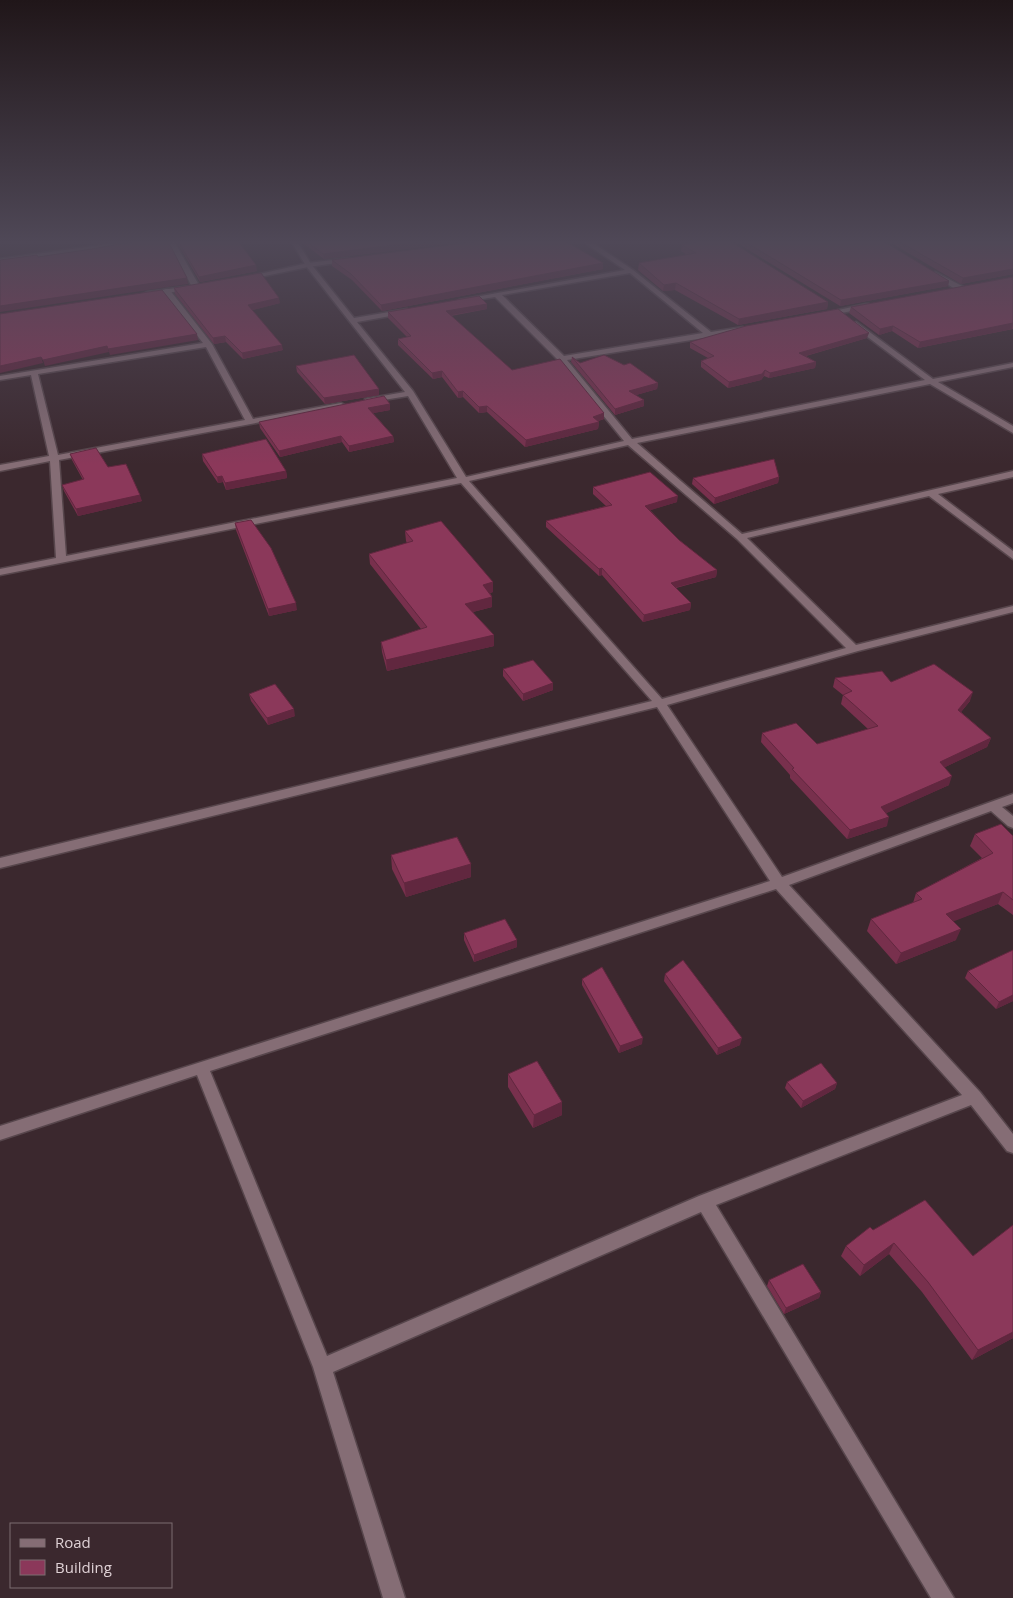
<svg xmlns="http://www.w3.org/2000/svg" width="1013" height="1598" font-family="'Open Sans',sans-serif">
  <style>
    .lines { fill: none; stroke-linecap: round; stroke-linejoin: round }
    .street-casing { stroke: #57464c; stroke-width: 3 }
    .secondary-casing { stroke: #57464c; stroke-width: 3 }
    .street { fill: #856d75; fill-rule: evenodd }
    .secondary { fill: #856d75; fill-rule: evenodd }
    .wall { fill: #78304d }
    .shaded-wall { fill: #61273f }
    .building { fill: #8b385a; stroke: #61273f }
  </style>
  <rect width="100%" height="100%" fill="#3b282e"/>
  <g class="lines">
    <defs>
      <g id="street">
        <polygon points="130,241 150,241 0,263 0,259"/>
        <polygon points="168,241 174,241 200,287 198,288 192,287"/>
        <path d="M291,241H297L311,264L354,318L407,309V313L357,322L413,391L466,477L624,441L559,361L495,297L463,302L459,300L625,270L582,241H590L633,270L711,332L743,327L747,329L710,337L567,360L632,439L925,380L853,326L852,324L856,322L933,379L1013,363V367L938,382L1013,426V433L930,384L637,443L742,534L1013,471V477L938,494L1013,551V559L929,496L747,538L856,645L1013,606V612L858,651L667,705L782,877L1013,794V803L1002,807L1013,816V828L1008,826L991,811L789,885L980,1092L1013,1134V1153L1007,1151L971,1105L716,1205L954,1598H931L701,1212L333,1372L405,1598H383L313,1367L197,1075L0,1140V1126L770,881L657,707L0,868V858L652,701L461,483L0,575V569L56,558L50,461L0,471V465L49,456L31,375L0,380V376L203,343L162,291L166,289H169L212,344L253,419L341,403L345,405L341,407L59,460L66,556L457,478L408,396L365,403V399L405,392L306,266ZM630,273L703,333L564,356L502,295ZM206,347L245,420L58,455L38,374ZM628,445L737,539L846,648L662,699L469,481ZM776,889L962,1095L699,1196L327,1356L210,1071Z"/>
        <polygon points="935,272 964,287 965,289 958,291 933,275 932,274"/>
        <polygon points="866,304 869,304 869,308 824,316 820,314"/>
      </g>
      <g id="secondary">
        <polygon points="349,258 351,259 351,261 308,267 245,280 242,278 308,263"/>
        <polygon points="191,286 193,287 193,289 147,296 143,294 147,292"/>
      </g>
    </defs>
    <use href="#street" class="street-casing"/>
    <use href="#secondary" class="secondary-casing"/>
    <use href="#street" class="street"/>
    <use href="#secondary" class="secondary"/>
  </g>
  <g class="wall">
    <polygon points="176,241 238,241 257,271 200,282"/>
    <polygon points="300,241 471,241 324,259"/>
    <polygon points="734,241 883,241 949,281 948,286 840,306"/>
    <polygon points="888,241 1013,241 1013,274 961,284"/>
    <polygon points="682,245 828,302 827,309 738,325 675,290 663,291 638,270 639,263 687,255 681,251"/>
    <polygon points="332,260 603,263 603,269 382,311 352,280 332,266"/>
    <polygon points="1013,277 1013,329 918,348 892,331 879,335 849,313 851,307"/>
    <polygon points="174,288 280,303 252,310 283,350 243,359 226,342 214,344 175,294"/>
    <polygon points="487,304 487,309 451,316 512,370 604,413 604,419 598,421 599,422 598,429 525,447 487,412 479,413 463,397 458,398 442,377 433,379 398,345 398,339 407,337 388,318 388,312"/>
    <polygon points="867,338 806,356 816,362 815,368 769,378 764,376 761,380 728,388 701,367 701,361 708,358 690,348 690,342"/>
    <polygon points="572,357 580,363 658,383 657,389 636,395 644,406 615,415 571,362"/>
    <polygon points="296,366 379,389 379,395 325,404 297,372"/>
    <polygon points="390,404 390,410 373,413 393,436 394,442 349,452 342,442 280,457 260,428 259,422"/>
    <polygon points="70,454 108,467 142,501 78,516 64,491 62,485 83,480 72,460"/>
    <polygon points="202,454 286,471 287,478 226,490 223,482 218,483 203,461"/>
    <polygon points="779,477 778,483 714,504 692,484 693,478"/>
    <polygon points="593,487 677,502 650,510 679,540 717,570 716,577 676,588 691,603 690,610 643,622 602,575 599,576 546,527 546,521 606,506 593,494"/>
    <polygon points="235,523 297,610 269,616 236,530"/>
    <polygon points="405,531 493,582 493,592 490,593 492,597 492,607 473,612 494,646 387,671 382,652 381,642 421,629 370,564 369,554 407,543 406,541"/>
    <polygon points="503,669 553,690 523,701 503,676"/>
    <polygon points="835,678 891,682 970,701 961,712 991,738 987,747 945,767 949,785 886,813 887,826 847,839 790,778 790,775 761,742 762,733 817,744 868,729 841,704 843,695 833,687"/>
    <polygon points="249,694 295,716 268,725 251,701"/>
    <polygon points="975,834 1013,836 1013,915 998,904 953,921 956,940 896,964 867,931 871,919 913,903 916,893 982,858 970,846"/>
    <polygon points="391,855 471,864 471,877 406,897 392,869"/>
    <polygon points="464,933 517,947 474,962 464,940"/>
    <polygon points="968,971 1013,1001 996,1009 965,978"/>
    <polygon points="665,974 740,1045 717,1055 664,981"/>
    <polygon points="582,979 642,1044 619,1053 582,985"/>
    <polygon points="508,1074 562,1102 562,1115 533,1128 508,1087"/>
    <polygon points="787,1082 837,1083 835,1089 801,1108 785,1088"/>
    <polygon points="1013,1225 1013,1338 972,1360 922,1292 889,1254 860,1276 841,1256 846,1246 873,1230 973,1256"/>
    <polygon points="769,1280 821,1292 819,1298 784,1314 767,1286"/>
  </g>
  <g class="shaded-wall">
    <polygon points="425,241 471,241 324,259 323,254"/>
    <polygon points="603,263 603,269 382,311 381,305"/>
    <polygon points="256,265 257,271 200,282 199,277"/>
    <polygon points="1013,269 1013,274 961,284 963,278"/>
    <polygon points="187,278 188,284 0,312 0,306"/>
    <polygon points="949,281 948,286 840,306 841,300"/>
    <polygon points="676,283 675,290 663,291 664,285"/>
    <polygon points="279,298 280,303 249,311 248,305"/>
    <polygon points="828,302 827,309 738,325 739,319"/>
    <polygon points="487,304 487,309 446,316 446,311"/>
    <polygon points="1013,323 1012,329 918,348 920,342"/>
    <polygon points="893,326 892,331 879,335 880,329"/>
    <polygon points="869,333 867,338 798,358 799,353"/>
    <polygon points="197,334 198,340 110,355 108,349"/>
    <polygon points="225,336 226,342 214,344 213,338"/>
    <polygon points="282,345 283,350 243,359 242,353"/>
    <polygon points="107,346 109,352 45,366 43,360"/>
    <polygon points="41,357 43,363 0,373 0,366"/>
    <polygon points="816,362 815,368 769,378 770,373"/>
    <polygon points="765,370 764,376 761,380 728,388 729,382"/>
    <polygon points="442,371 442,377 433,379 432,373"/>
    <polygon points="658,383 657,389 629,397 629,391"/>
    <polygon points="379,389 379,395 325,404 324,398"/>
    <polygon points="463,391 463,397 458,398 458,392"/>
    <polygon points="644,400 644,406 615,415 615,409"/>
    <polygon points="390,404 390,410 369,414 368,408"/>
    <polygon points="487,406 487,412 479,413 479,407"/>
    <polygon points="604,413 604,419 593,423 593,417"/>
    <polygon points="599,422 598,429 525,447 526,440"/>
    <polygon points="341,436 342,442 280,457 279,451"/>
    <polygon points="393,436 394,442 349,452 349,446"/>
    <polygon points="286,471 287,478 226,490 225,483"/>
    <polygon points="222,476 223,482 218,483 217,477"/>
    <polygon points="779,477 778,483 714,504 715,498"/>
    <polygon points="140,495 142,501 78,516 76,509"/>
    <polygon points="678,496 677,502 645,512 645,506"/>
    <polygon points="602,568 602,575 599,576 599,569"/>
    <polygon points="717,570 716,577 670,589 671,583"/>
    <polygon points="493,582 493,592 483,595 483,585"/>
    <polygon points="492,597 492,607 465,614 465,604"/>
    <polygon points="296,603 297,610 269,616 268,609"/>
    <polygon points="691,603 690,610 643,622 644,615"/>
    <polygon points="494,635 494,646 387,671 386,660"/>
    <polygon points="553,683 553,690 523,701 523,694"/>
    <polygon points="973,692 970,701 955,719 958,710"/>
    <polygon points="294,709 295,716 268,725 267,718"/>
    <polygon points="991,738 987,747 937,771 940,762"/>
    <polygon points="952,776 949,785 878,817 881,807"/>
    <polygon points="889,817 887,826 847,839 850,830"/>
    <polygon points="471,864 471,877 406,897 404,883"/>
    <polygon points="1003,892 998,904 942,926 946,914"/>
    <polygon points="961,929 956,940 896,964 901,953"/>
    <polygon points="517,940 517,947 474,962 474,955"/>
    <polygon points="1013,995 1013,1001 996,1009 999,1002"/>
    <polygon points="643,1038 642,1044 619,1053 620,1046"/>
    <polygon points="742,1038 740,1045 717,1055 718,1048"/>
    <polygon points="837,1083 835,1089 801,1108 803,1101"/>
    <polygon points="562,1102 562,1115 533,1128 534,1115"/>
    <polygon points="894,1243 889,1254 860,1276 864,1265"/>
    <polygon points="821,1292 819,1298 784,1314 786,1308"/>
    <polygon points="1013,1332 1013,1338 972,1360 978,1350"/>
  </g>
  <g class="building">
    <polygon points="136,241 168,241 187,278 0,306 0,260 37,255 38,257 92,249"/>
    <polygon points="178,241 238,241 256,265 199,277"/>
    <polygon points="307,241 425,241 323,254"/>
    <polygon points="480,241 565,241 603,263 381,305 351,274 332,260"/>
    <polygon points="699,241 730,241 828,302 739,319 676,283 664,285 639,263 696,253 682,245"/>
    <polygon points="744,241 883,241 949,281 841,300"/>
    <polygon points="898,241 1013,241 1013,269 963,278"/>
    <polygon points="261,273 279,298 248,305 282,345 242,353 225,336 213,338 174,288"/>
    <polygon points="1013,277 1013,323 920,342 893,326 880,329 851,307"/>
    <polygon points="162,290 197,334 108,349 107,346 43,360 41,357 0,366 0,314"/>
    <polygon points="479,296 487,304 446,311 512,370 560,359 604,413 593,417 599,422 526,440 487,406 479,407 463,391 458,392 442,371 432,373 398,339 411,336 388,312"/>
    <polygon points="838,309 869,333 799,353 816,362 770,373 765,370 762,374 729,382 701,361 714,356 690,342 746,326"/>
    <polygon points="354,355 379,389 324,398 296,366"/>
    <polygon points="604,355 624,365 630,363 658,383 629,391 644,400 615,409 572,357 580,363"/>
    <polygon points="384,396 390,404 368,408 393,436 349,446 341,436 279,451 259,422"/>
    <polygon points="266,439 286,471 225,483 222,476 217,477 202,454"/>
    <polygon points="96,448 108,467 126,464 140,495 76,509 62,485 84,479 70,454"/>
    <polygon points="774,459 779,477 715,498 693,478"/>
    <polygon points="650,472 678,496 645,506 679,540 717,570 671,583 691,603 644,615 602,568 599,569 546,521 612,505 593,487"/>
    <polygon points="251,520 271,548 296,603 268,609 235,523"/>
    <polygon points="441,521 493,582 483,585 492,597 465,604 494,635 386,660 381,642 427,627 369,554 413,541 405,531"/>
    <polygon points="533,660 553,683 523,694 503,669"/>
    <polygon points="934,664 973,692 958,710 991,738 940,762 952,776 881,807 889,817 850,830 792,769 794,768 762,733 796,723 817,744 878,726 843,695 852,691 835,678 882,671 891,682"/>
    <polygon points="275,684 294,709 267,718 249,694"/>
    <polygon points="1001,824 1013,836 1013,900 1003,892 946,914 961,929 901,953 871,919 922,899 916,893 993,853 975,834"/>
    <polygon points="457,837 471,864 404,883 391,855"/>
    <polygon points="505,919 517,940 474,955 464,933"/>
    <polygon points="1013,950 1013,995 999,1002 968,971"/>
    <polygon points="683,960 742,1038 718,1048 665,974"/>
    <polygon points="602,967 643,1038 620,1046 582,979"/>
    <polygon points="537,1061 562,1102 534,1115 508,1074"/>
    <polygon points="821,1063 837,1083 803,1101 787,1082"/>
    <polygon points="925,1200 973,1256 1013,1225 1013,1332 978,1350 928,1282 894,1243 864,1265 846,1246 870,1227 873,1230"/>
    <polygon points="803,1264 821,1292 786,1308 769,1280"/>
  </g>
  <linearGradient id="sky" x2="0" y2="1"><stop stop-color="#201619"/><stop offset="0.52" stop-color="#4f4857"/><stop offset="1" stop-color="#4f4857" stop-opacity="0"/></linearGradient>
  <rect width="1013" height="465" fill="url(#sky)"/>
  <rect x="10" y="1523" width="162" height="65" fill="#3b282e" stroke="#7d6c71"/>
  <rect x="20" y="1539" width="25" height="8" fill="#856d75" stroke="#7d6c71"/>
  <text x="55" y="1548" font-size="15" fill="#dfd1d5">Road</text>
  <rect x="20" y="1560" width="25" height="15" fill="#8b385a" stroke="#7d6c71"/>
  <text x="55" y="1573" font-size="15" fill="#dfd1d5">Building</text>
</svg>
